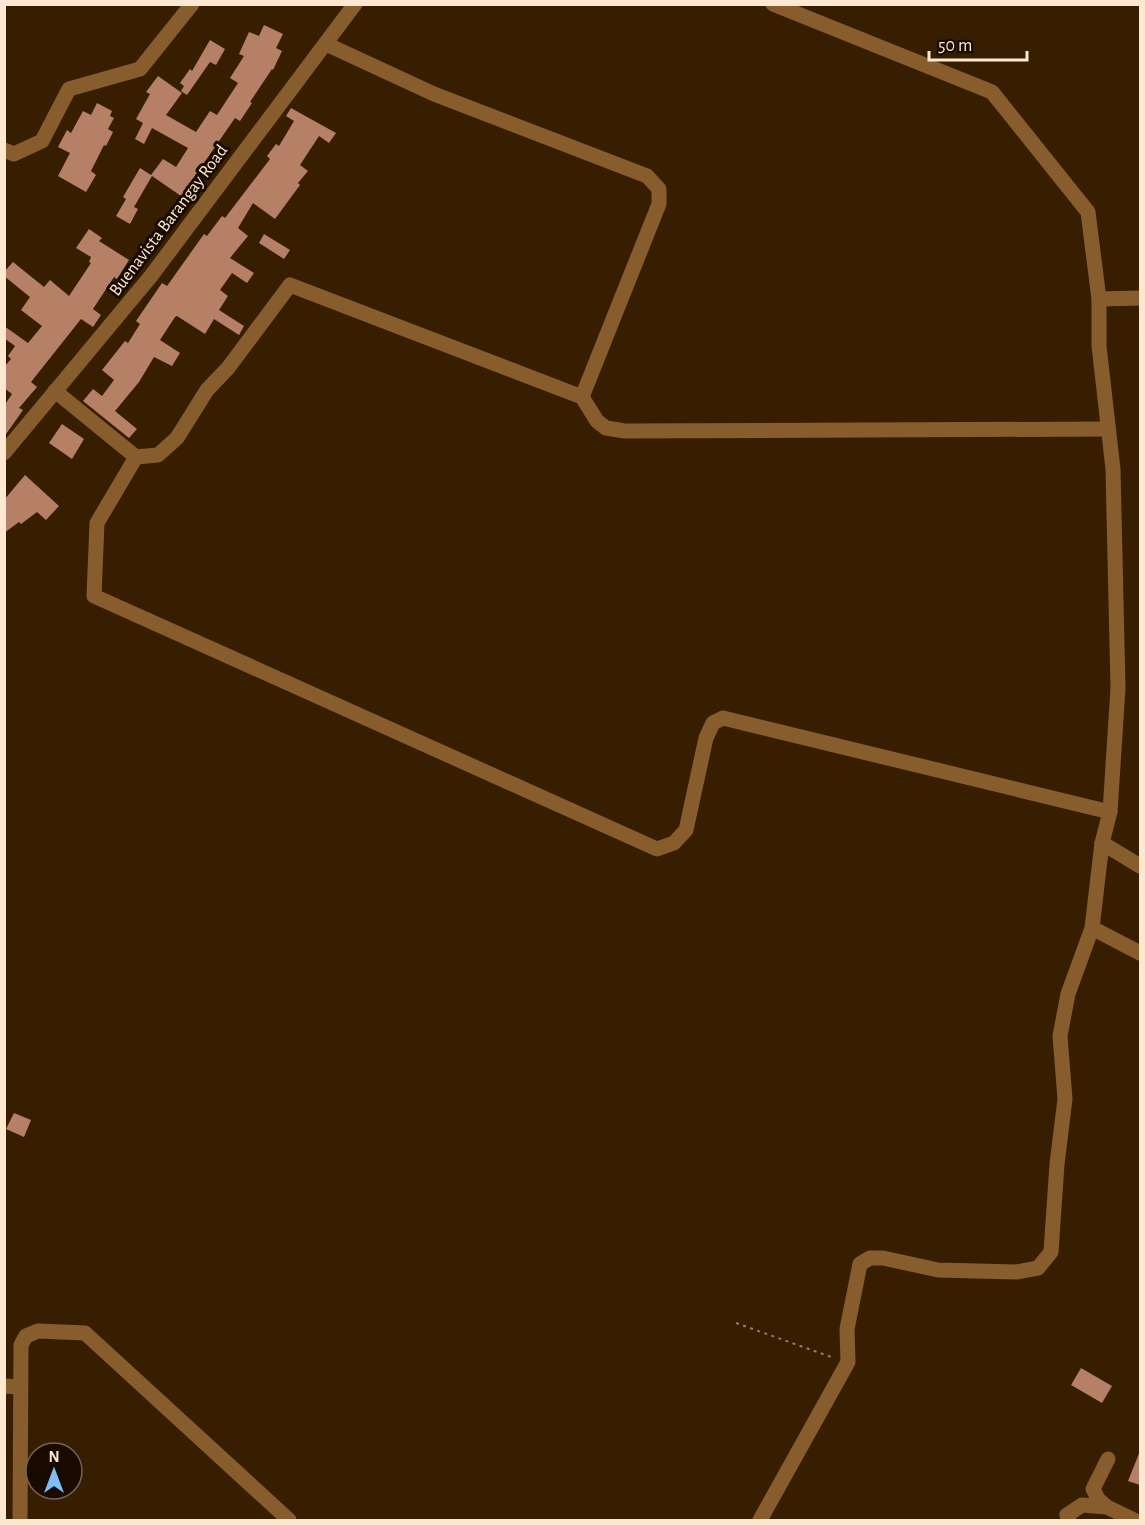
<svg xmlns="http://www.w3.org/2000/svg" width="1145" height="1525" font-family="'Alegreya Sans',sans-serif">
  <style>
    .building { fill: #b58065 }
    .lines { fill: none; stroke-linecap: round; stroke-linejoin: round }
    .path { stroke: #957d62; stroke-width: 2; stroke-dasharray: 3 4.5; stroke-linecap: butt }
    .minor { stroke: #875d2d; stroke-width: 15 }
    .labels { text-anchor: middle; stroke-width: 6; stroke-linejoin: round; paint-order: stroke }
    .street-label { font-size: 18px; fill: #fee8d2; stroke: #190a00 }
  </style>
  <rect width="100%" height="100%" fill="#381e00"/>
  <g class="building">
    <polygon points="264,25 283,34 276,48 282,51 273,70 272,69 250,102 252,103 240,121 235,118 181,196 152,176 134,207 138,209 130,224 116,216 126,199 123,197 140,168 151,175 163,159 176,167 188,148 152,128 144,144 135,139 143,123 136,119 150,94 146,92 158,76 182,93 166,115 196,132 210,111 217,115 238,83 230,78 244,56 239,54 249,32 259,36"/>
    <polygon points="210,40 225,49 216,65 210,62 187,95 181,91 184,86 180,83 190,69 192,71"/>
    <polygon points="97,103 112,111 110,116 114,118 108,129 113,132 106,146 104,145 91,171 96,175 86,192 58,176 70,153 58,147 67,130 71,133 83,111 91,115"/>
    <polygon points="291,108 336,133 329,143 319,136 300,165 308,171 298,183 300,185 275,219 253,203 238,228 248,236 230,258 254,273 247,283 232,273 220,290 228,296 219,310 244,326 239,335 214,319 205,334 177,316 175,317 160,340 180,353 172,366 154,357 139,382 115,411 137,429 129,438 83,401 93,389 102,396 114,380 102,370 125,341 128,343 140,324 136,321 162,283 167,286 204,234 207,236 222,216 225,218 270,159 267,156 276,144 279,146 294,121 286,116"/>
    <polygon points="89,229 102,238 99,241 129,260 117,279 114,277 93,309 101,315 93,327 81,319 31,382 37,387 19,408 23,410 4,437 4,406 12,394 4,388 4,367 11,359 8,356 15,346 4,338 4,326 28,343 42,326 21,310 30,297 4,276 4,272 13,262 44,287 50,280 69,296 91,263 89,262 91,257 76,248"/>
    <polygon points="264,234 290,250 284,259 259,243"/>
    <polygon points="62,424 84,439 72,459 49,443"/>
    <polygon points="25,475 59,506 46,520 37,512 21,524 19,522 4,533 4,500"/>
    <polygon points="14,1113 31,1120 24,1137 6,1129"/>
    <polygon points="1081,1368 1112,1386 1102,1403 1071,1385"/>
    <polygon points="1140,1451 1140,1485 1128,1481"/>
  </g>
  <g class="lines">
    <polyline class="path" points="736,1323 834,1358"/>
    <g class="minor">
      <polyline points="326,44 434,94 647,176 659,189 659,204 582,397"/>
      <polyline points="4,150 14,154 42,141 69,89 140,69 192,4"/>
      <polyline points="1099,299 1140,298"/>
      <polyline points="55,391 136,457 158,455 177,438 207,390 228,368 290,285 582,397 597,421 606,428 625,431 1108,429"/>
      <polyline points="4,453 151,276 355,4"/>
      <polyline points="136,457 97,523 94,596 657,849 674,843 686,830 706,738 713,723 723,718 1110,812"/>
      <polyline points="1102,843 1140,866"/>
      <polyline points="1092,928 1140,953"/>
      <polyline points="4,1386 20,1387"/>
      <polyline points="1107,1507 1098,1499 1093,1489 1108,1459"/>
      <polyline points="20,1520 21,1345 26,1336 38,1331 85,1333 289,1520"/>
      <polyline points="760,1520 848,1362 847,1329 860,1264 870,1258 883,1258 938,1270 1016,1272 1038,1268 1051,1252 1057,1164 1065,1099 1060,1036 1068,994 1092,928 1102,843 1110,812 1118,688 1113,469 1099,346 1099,299 1088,212 992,92 773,4"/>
      <polyline points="1069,1520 1067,1515 1082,1505 1107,1507 1134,1520"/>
    </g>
  </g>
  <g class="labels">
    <g class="street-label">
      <text transform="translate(168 220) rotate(-53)" y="6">Buenavista Barangay Road</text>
    </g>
  </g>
  <rect width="1145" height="1525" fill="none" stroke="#fee8d2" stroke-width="12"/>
  <g transform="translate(54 1471)"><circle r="28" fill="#190a00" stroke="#756354" stroke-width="1.5"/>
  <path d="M0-4.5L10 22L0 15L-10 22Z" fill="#7ebef9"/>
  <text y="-9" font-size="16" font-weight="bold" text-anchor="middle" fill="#fee8d2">N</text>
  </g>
  <path d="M929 51v9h98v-9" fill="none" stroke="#fee8d2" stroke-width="3"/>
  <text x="938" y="51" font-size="18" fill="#fee8d2" stroke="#190a00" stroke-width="4.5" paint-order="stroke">50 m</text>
</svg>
